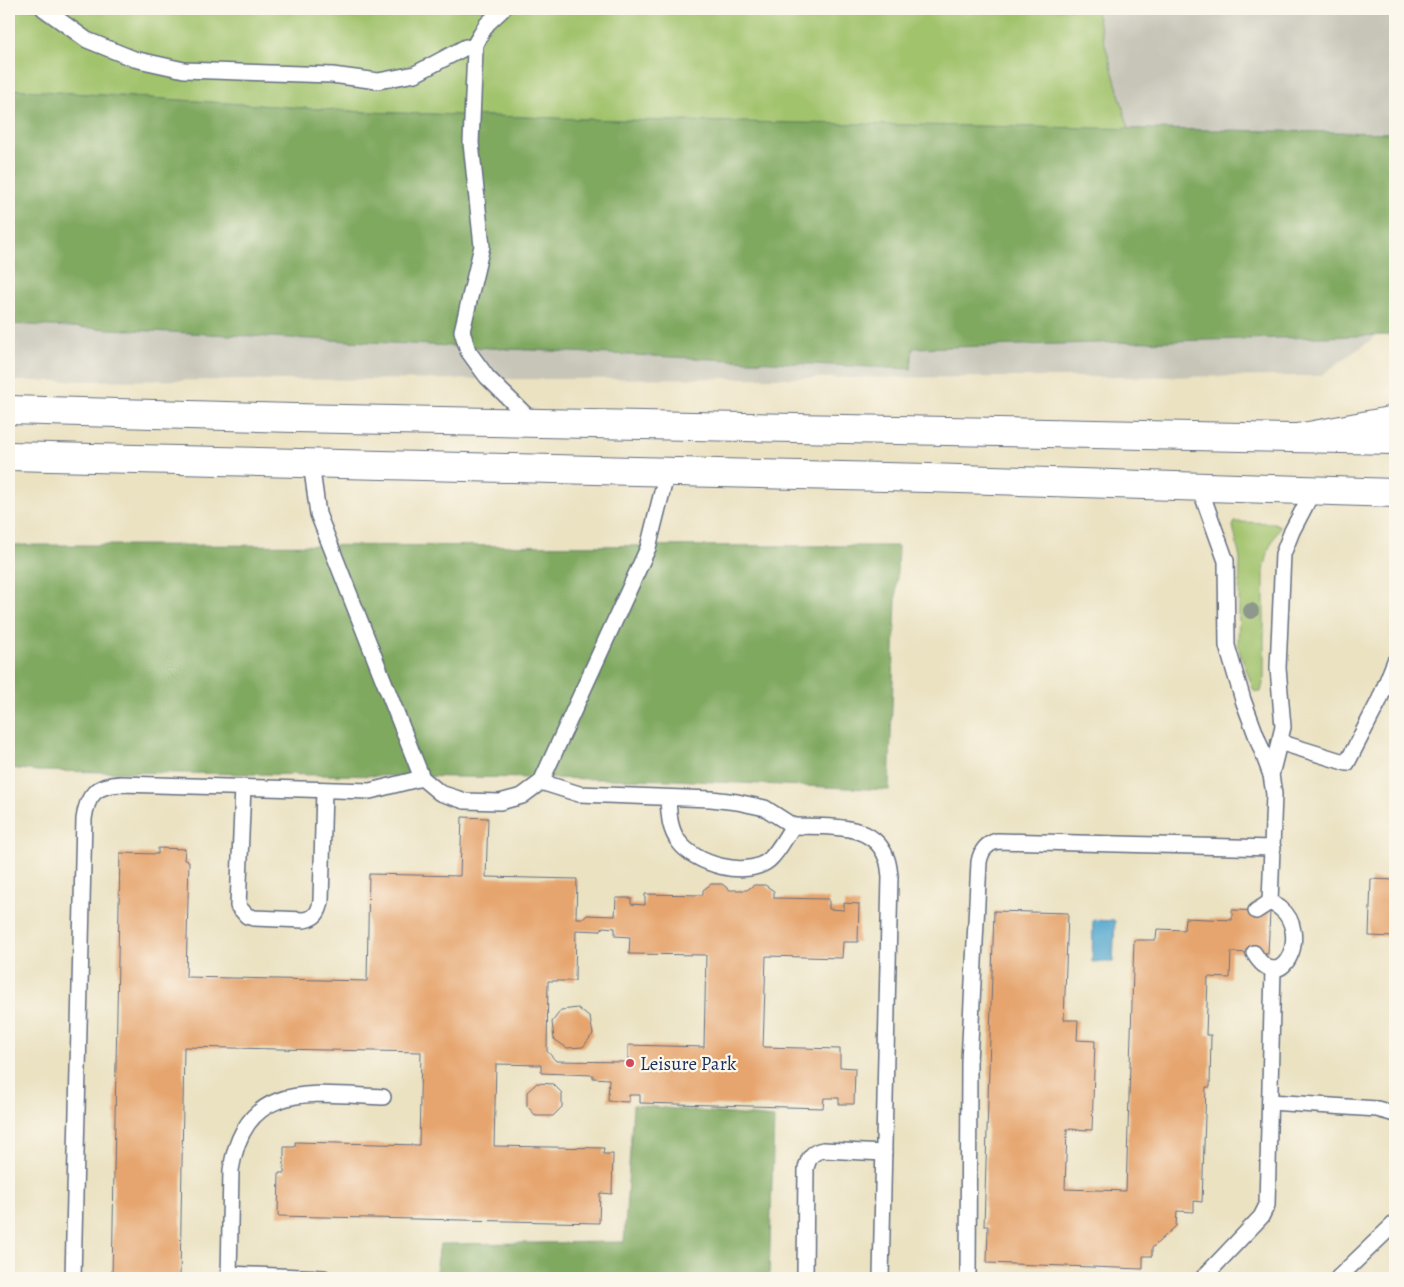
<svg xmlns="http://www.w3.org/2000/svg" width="1404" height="1287" font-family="Alegreya,serif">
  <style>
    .industrial { fill: #c6c5b8 }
    .green { fill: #a1c36c; stroke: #5e7965 }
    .forest { fill: #80a960; stroke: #4e6c5f }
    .water { fill: #52a7ce; stroke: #366b96 }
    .building { fill: #e6a56e; fill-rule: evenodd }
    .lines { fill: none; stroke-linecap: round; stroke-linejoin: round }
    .service-casing { stroke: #646e81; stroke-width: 18 }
    .trunk-casing { stroke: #646e81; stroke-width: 30 }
    .motorway-casing { stroke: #646e81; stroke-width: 30 }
    .service { stroke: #fff; stroke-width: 15 }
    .trunk { stroke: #fff; stroke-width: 28 }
    .motorway { stroke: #fff; stroke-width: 28 }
    .tree { fill: #8f988d }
    .poi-dot { fill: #d1495b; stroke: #fbf7ec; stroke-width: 2 }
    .labels { text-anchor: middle; stroke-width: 4.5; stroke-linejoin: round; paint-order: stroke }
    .poi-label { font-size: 19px; fill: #1b2f5e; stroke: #fbf7ec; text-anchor: start }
  </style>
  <rect width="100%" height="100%" fill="#fbf7ec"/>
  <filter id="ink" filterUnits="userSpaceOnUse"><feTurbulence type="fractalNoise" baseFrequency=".02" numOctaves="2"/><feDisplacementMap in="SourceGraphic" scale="10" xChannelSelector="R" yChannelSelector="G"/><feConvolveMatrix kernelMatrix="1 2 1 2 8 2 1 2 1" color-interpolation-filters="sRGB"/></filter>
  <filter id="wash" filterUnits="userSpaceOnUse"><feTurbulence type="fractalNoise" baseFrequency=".0096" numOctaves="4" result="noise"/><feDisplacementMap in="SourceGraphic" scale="20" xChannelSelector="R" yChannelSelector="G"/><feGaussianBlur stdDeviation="1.12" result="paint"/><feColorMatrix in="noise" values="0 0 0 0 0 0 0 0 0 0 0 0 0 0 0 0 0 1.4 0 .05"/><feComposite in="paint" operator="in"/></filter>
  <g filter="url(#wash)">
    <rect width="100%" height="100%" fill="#ebe2c2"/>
    <polygon class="industrial" points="9,9 1395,9 1395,323 1320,376 9,381"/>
    <g class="green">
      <polygon points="9,9 1095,9 1129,129 614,120 365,112 9,89"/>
      <polygon points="1235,522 1274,523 1280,526 1269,548 1264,571 1264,679 1261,692 1254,691 1238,647 1240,559 1233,526"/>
    </g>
    <g class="forest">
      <polygon points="9,89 365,112 614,120 1395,133 1395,331 1392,335 913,348 911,369 9,324"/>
      <polygon points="9,545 898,546 889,790 673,780 38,771 9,768"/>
      <polygon points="633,1105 774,1118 769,1278 435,1278 440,1244 624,1242"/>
    </g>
    <polygon class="water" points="1093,920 1115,921 1113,962 1092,962"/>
    <g id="blocks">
      <g class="building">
        <path d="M462,817L488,818L486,877L577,879L576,918H584L587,915L615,916L616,898H631V904L645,905V894L703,895V890L711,884H722L730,890H747L754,885H765L774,891V898L829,899V909L844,910V903L859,904L858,942H843L842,958L766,956L763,1047L840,1049V1067L855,1068L854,1104H839V1098H824L823,1108L640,1103V1095H629V1102L608,1101L609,1079L593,1078V1075L541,1073V1065L496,1064L494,1146L604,1148L603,1154H613L612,1194L600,1193L599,1223L278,1216L279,1173H284V1147H295V1142L419,1145L421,1052L184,1047L180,1278H112L120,853L158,854V848L185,849L184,860L189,861L186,977L367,981L369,874L460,876ZM603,927L615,928V936L630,937L629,954L706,955L704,1047L628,1045V1062L556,1061L547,1051L548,981H575L576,930L600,931Z"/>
        <polygon points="1371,879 1395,880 1395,937 1369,936"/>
        <polygon points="1232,910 1270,911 1268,954 1231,952 1230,978 1208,977 1206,1035 1211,1035 1210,1087 1206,1087 1202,1202 1194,1201 1194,1212 1177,1211 1176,1226 1152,1248 1152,1256 1143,1256 1143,1269 987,1263 988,1226 984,1226 994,911 1068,913 1064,1020 1078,1020 1077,1040 1095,1041 1092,1130 1067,1129 1065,1189 1126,1191 1134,940 1156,940 1157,929 1184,930 1185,918 1232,920"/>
        <polygon points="578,1008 590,1018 593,1034 583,1047 567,1048 554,1039 552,1022 561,1010"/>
        <polygon points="537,1083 553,1084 562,1093 562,1107 553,1116 536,1116 527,1106 527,1092"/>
      </g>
    </g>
  </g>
  <g filter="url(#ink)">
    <use href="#blocks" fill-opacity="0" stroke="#646e81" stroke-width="1"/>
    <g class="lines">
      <defs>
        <g id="service">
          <polyline points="44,9 87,40 134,59 184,70 332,75 378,81 415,74 466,47 475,50 471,143 482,246 462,331 468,351 487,377 533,422"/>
          <polyline points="472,49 487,24 503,9"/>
          <polyline points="311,463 318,514 422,778 440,793 465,801 500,802 522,796 541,782 648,548 667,472"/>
          <polyline points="1199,486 1226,561 1227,646 1243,700 1271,775 1274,794 1270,902"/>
          <polyline points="1279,742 1347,763 1379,701 1395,661"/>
          <polyline points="1271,775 1283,727 1278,668 1283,554 1292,531 1314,489"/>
          <path d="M541,782L579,794L711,799L737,802L765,808L793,826C786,836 779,851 769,860C746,879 695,864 679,842C669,829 669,814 668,798"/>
          <path d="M243,787L238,906L247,916L254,918L304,920C315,918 319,913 321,901L324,790"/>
          <path d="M793,826C825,827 872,821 886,857C889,863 889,870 890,876L881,1278"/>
          <path d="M1254,953C1281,999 1312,933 1280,908C1277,906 1273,904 1270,902L1256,911"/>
          <polyline points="1270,1102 1377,1109 1395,1114"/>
          <polyline points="229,1274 324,1278"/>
          <path d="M73,1278L84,819C87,795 96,785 121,784L370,791L422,778"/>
          <path d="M229,1278L231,1170C245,1079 313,1094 383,1097"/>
          <path d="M805,1278L806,1168C809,1157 812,1152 823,1150L884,1153"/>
          <path d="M968,1278L969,1062L979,862C981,851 986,844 997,841L1273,848"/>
          <polyline points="1203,1278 1261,1217 1267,1205 1273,969"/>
          <polyline points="1338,1278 1395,1223"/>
        </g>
        <g id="trunk">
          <polyline points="9,410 294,418 1395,440"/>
          <polyline points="9,456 928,478 1395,493"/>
        </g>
        <polyline id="motorway" points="1298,438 1395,420"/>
      </defs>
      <use href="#service" class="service-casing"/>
      <use href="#trunk" class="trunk-casing"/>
      <use href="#motorway" class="motorway-casing"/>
      <use href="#service" class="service"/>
      <use href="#trunk" class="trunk"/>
      <use href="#motorway" class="motorway"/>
    </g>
    <circle class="tree" cx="1251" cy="611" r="8"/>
  </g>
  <circle class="poi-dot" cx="630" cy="1063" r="5"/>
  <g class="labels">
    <g class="poi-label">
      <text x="640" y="1070">Leisure Park</text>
    </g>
  </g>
  <rect width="1404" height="1287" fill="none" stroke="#fbf7ec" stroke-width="30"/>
</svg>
